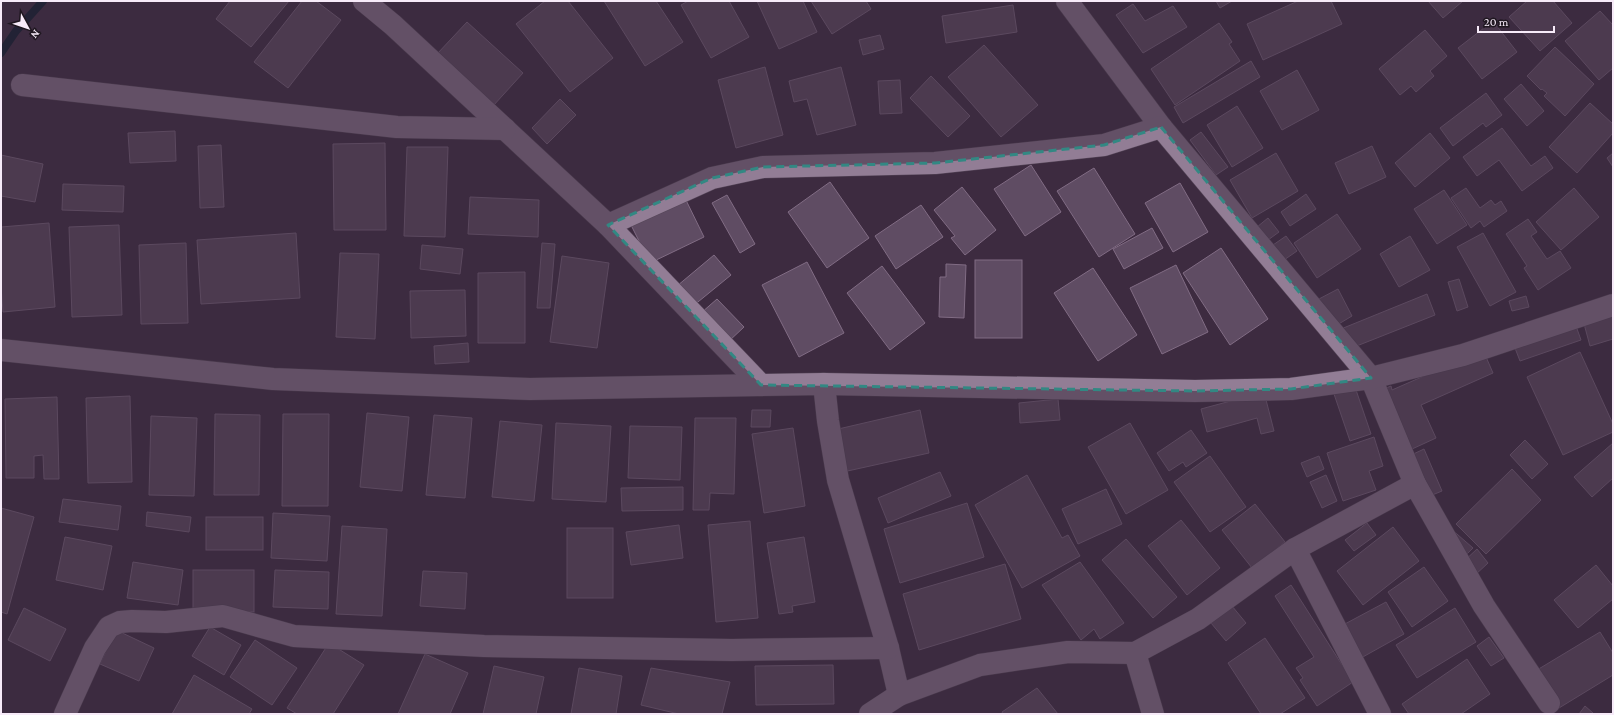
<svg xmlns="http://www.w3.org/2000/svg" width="1614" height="715" font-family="'Crimson Pro',serif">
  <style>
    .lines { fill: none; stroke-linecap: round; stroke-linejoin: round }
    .stream { stroke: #041828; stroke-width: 8 }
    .building { fill: #5f4c63; stroke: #816c84 }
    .minor-casing { stroke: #564759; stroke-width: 23 }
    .tertiary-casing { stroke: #564759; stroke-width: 23 }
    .minor { stroke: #927d95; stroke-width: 22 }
    .tertiary { stroke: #927d95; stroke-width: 22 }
    .marked { fill: none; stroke: #328883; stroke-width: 3; stroke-dasharray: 8 5; stroke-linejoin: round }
  </style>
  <rect width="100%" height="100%" fill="#3d2b40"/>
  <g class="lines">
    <polyline class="stream" points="1,53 16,31 43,1"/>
  </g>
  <g class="building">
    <polygon points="230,1 289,1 251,47 216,19"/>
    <polygon points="302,1 316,1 341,20 288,88 254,62"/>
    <polygon points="545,1 568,1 613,58 570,92 516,24"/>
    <polygon points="604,1 656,1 683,42 645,66"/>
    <polygon points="688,1 729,1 749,37 711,58 681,5"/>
    <polygon points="757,1 803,1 817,32 779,49"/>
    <polygon points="811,1 866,1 871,9 832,34"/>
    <polygon points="1216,1 1232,1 1220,8"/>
    <polygon points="1298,1 1331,1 1342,24 1263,60 1247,24"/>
    <polygon points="1428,1 1463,1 1443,18"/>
    <polygon points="1527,1 1553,1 1572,23 1540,51 1509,17"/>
    <polygon points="1133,4 1145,21 1173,6 1187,27 1143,53 1116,15"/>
    <polygon points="1013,5 1017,32 946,43 942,16"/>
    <polygon points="1600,11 1613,25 1613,68 1599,80 1565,41"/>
    <polygon points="1493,21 1517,52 1482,79 1458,48"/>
    <polygon points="467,22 523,73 493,106 437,54"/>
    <polygon points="1219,23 1232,42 1229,44 1240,61 1175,105 1151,69"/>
    <polygon points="1425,30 1447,56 1430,71 1434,76 1416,92 1411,86 1400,95 1379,69"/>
    <polygon points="880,35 884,49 863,55 859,40"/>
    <polygon points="984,45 1038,105 1001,137 948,77"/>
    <polygon points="1555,47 1594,84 1565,116 1544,96 1547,93 1542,89 1541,90 1527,76"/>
    <polygon points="1251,61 1260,77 1183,123 1174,107"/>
    <polygon points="765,67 783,135 736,148 718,80"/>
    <polygon points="841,67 856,125 817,135 807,99 794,102 789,81"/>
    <polygon points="1297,70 1319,110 1282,130 1260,91"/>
    <polygon points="931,76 970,116 948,137 910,98"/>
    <polygon points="900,80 902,113 880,114 878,81"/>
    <polygon points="1521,84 1544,111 1527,126 1504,99"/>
    <polygon points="1486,93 1502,115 1486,127 1483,123 1453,146 1440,128"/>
    <polygon points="560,99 576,115 547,144 532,128"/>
    <polygon points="1590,103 1613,124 1613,133 1577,173 1549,147"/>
    <polygon points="1237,106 1263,148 1232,167 1207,125"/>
    <polygon points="1502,128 1531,166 1545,156 1553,168 1522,191 1499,160 1477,176 1463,157"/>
    <polygon points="175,131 176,161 130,163 128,133"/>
    <polygon points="1201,132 1228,167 1216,175 1190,140"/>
    <polygon points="1430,133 1450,158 1415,187 1395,163"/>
    <polygon points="385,143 386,230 334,230 333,144"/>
    <polygon points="221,145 224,207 200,208 198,146"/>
    <polygon points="1372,146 1386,177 1349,194 1335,163"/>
    <polygon points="407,147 448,147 445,237 404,236"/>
    <polygon points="1276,153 1298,191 1252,218 1230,180"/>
    <polygon points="1613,153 1613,167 1607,158"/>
    <polygon points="1,155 43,164 35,202 1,196"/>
    <polygon points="1031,165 1061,212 1025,236 994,189"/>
    <polygon points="1094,168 1135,234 1099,257 1057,191"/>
    <polygon points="830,182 869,238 827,268 788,212"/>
    <polygon points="1180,183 1208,232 1173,252 1145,203"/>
    <polygon points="63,184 124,186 123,212 62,210"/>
    <polygon points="962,187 996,230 965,255 951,238 955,236 934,210"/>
    <polygon points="1466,188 1480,208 1491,200 1495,205 1501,201 1507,211 1484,227 1480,221 1471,228 1451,198"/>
    <polygon points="1574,188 1599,217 1561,250 1536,222"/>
    <polygon points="1444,190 1467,225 1437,244 1414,209"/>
    <polygon points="682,192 704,237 650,263 628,219"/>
    <polygon points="1306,194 1316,209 1290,226 1281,212"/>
    <polygon points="727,195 755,244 740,253 712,203"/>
    <polygon points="470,197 539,200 538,237 468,234"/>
    <polygon points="921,205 943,237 896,269 875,236"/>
    <polygon points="1337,214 1361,249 1317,278 1294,243"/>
    <polygon points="1268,218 1279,232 1268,240 1257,227"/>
    <polygon points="1528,219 1537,232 1531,236 1547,259 1560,251 1571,268 1538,290 1524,268 1527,266 1506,234"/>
    <polygon points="49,223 55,307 3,312 1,286 1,227"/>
    <polygon points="119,225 122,315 72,317 69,227"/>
    <polygon points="1152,228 1163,248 1124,269 1113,249"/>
    <polygon points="296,233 300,298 201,304 197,240"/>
    <polygon points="1483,233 1516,292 1490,306 1457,247"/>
    <polygon points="1286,236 1297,251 1284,260 1273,245"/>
    <polygon points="1410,236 1430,270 1399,287 1380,254"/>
    <polygon points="186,243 188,323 141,324 139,245"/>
    <polygon points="542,243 555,244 550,308 537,308"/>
    <polygon points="422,245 463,249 460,274 420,269"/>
    <polygon points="1221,248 1268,319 1230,345 1183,273"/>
    <polygon points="340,253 379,254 375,339 336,337"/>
    <polygon points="714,255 731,275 693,306 677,286"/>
    <polygon points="562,256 609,263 597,348 550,342"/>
    <rect x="975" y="260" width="47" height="78"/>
    <polygon points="807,262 844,333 799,357 762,285"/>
    <polygon points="946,264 966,265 964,318 939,317 940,277 946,277"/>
    <polygon points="1176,265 1208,332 1162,354 1130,288"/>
    <polygon points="882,266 925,323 890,350 847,293"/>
    <polygon points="1093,268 1137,335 1098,361 1054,293"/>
    <polygon points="525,272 525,343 478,343 478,273"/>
    <polygon points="1459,279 1468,307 1457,311 1448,282"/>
    <polygon points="1338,289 1352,316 1332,328 1317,300"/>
    <polygon points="465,290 466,336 411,338 410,291"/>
    <polygon points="1427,294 1435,315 1344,351 1336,331"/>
    <polygon points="1526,296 1529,307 1512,311 1509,301"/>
    <polygon points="717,299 744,327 728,342 701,313"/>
    <polygon points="1613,311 1613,339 1590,346 1583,320"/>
    <polygon points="1576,326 1581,340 1520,361 1515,348"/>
    <polygon points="468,343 469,362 435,364 434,346"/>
    <polygon points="1483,350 1493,373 1421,405 1436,438 1399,455 1372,394 1391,386 1392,390"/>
    <polygon points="1580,352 1613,424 1613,432 1563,455 1527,377"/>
    <polygon points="1355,387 1371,434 1350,441 1334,394"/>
    <polygon points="1264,392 1274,431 1261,434 1257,418 1207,432 1201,409"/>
    <polygon points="130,396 132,482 88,483 86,398"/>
    <polygon points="57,397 59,479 44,479 43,455 34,456 34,478 6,478 5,399"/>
    <polygon points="1058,399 1060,420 1020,423 1019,403"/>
    <polygon points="752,410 771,410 770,427 751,427"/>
    <polygon points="920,410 929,453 843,472 834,430"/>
    <polygon points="367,413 409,417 402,491 360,487"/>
    <polygon points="215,414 260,415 259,495 214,495"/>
    <polygon points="283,414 329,414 328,506 282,506"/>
    <polygon points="434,415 472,418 465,498 426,495"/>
    <polygon points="151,416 197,418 194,496 149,495"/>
    <polygon points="695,418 736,418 734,494 710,493 709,510 693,510"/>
    <polygon points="500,421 542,425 534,501 492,497"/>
    <polygon points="556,423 611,426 606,502 552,499"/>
    <polygon points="1130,423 1168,490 1126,514 1088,447"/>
    <polygon points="630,426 682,427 680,480 628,478"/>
    <polygon points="793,428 805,506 764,513 752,434"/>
    <polygon points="1191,430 1207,453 1186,467 1183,462 1169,471 1157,453"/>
    <polygon points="1374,437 1383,466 1369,471 1376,490 1343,501 1327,453"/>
    <polygon points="1525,440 1548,464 1532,479 1510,455"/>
    <polygon points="1613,443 1613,478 1592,497 1574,477"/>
    <polygon points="1424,449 1442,491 1425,498 1407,457"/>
    <polygon points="1210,456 1246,507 1210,532 1174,482"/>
    <polygon points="1319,456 1324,469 1307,477 1301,463"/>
    <polygon points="1512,469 1541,500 1486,554 1456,524"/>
    <polygon points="940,472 951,496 888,523 878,498"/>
    <polygon points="1027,475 1062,538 1068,535 1080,556 1022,588 975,505"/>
    <polygon points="1326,475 1337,501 1322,508 1310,482"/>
    <polygon points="683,487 683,510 622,511 621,488"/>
    <polygon points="1106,489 1122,524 1078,544 1062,509"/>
    <polygon points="63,499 121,506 118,530 59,522"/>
    <polygon points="967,503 984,557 900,583 884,529"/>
    <polygon points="1255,504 1285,542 1252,568 1222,530"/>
    <polygon points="1,508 34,517 7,614 1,612"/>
    <polygon points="147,512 191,517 189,532 146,526"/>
    <polygon points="273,513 330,516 327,561 271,558"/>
    <rect x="206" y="517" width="57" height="33"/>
    <polygon points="1181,520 1220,568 1187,595 1148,546"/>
    <polygon points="750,521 758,618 716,622 708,525"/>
    <polygon points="1367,523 1376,535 1354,551 1345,540"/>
    <polygon points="679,525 683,558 631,565 626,532"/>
    <polygon points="342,526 387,529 382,616 336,614"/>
    <polygon points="1393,527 1419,561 1363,605 1337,571"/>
    <rect x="567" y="528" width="46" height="70"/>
    <polygon points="1450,528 1473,548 1463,558"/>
    <polygon points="65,537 112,546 103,590 56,580"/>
    <polygon points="804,537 815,602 792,606 793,612 779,614 767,543"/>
    <polygon points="1126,539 1177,597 1153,618 1102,560"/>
    <polygon points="1477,549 1488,563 1474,576 1462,563"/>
    <polygon points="133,562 183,570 178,605 127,598"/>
    <polygon points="1080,562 1124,623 1100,639 1094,629 1081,640 1042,585"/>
    <polygon points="1005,564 1021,619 919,650 903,594"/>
    <polygon points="1596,565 1613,586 1613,599 1578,628 1554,600"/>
    <polygon points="1424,567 1448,601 1412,627 1388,592"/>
    <rect x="193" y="570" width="61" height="42"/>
    <polygon points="275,570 329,572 328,609 273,607"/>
    <polygon points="423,571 467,573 465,609 420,606"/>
    <polygon points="1291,585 1353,682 1317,706 1300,680 1303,678 1296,668 1314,657 1275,596"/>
    <polygon points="1386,602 1404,634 1361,658 1343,625"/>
    <polygon points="1232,606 1246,623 1226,641 1211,623"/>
    <polygon points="24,608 66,629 50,661 8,640"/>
    <polygon points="1455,608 1476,642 1417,678 1396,645"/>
    <polygon points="210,627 241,645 224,675 192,656"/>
    <polygon points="116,630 154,648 139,681 100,664"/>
    <polygon points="1600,632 1613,653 1613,675 1559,708 1537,670"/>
    <polygon points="1489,637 1504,658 1491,666 1477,646"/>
    <polygon points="1265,638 1305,698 1280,714 1261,714 1228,663"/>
    <polygon points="255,640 297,668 272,705 230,677"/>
    <polygon points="329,643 364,665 333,714 297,714 287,708"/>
    <polygon points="425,654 468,673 450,714 398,714"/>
    <polygon points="1467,659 1490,694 1461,714 1409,714 1402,704"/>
    <polygon points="833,665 834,704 756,705 755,666"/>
    <polygon points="494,666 544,677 536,714 483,714"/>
    <polygon points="579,668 622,676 616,714 571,714"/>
    <polygon points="651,668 730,682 722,714 679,714 641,705"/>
    <polygon points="194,675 252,709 249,714 172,714"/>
    <polygon points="1037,688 1058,714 1003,714 1002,712"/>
    <polygon points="1585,706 1593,713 1594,714 1579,714"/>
  </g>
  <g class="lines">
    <defs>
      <g id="minor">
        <polyline points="364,1 393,25 608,225 761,385"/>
        <polyline points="1067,1 1161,127 1371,378 1415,484 1484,606 1549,703"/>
        <polyline points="22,85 397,127 505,129"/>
        <polyline points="608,225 712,178 763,167 935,163 1104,145 1161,127"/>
        <polyline points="824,384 828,421 838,480 888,648 899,695"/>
        <polyline points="1295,549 1380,714"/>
        <polyline points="1135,653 1153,714"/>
        <polyline points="65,714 95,648 109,627 120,622 132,621 166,622 223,616 294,636 484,646 732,650 888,648"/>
        <polyline points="870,714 899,695 980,665 1068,652 1135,653 1198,619 1295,549 1415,484"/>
      </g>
      <polyline id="tertiary" points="1,350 273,379 530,389 824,384 1195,391 1291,389 1371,378 1463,355 1613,305"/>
    </defs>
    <use href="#minor" class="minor-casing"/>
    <use href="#tertiary" class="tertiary-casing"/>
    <use href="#minor" class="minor"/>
    <use href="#tertiary" class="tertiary"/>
  </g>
  <path d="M0 0H1614V715H0ZM1161,127L1371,378L1291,389L1195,391L761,385L608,225L712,178L763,167L935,163L1104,145Z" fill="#3d2b40" fill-opacity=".55" fill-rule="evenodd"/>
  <path class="marked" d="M1161,127L1371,378L1291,389L1195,391L761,385L608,225L712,178L763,167L935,163L1104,145Z"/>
  <rect width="1614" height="715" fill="none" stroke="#f7ebf9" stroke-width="4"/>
  <g transform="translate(28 28) rotate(130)" stroke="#1f1720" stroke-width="3" paint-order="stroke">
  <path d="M0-3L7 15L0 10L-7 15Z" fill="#f7ebf9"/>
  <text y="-6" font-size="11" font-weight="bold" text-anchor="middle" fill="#f7ebf9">N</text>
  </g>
  <path d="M1478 26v6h76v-6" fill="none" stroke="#f7ebf9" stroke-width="2"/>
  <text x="1484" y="26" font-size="12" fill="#f7ebf9" stroke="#1f1720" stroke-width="3" paint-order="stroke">20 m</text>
</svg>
